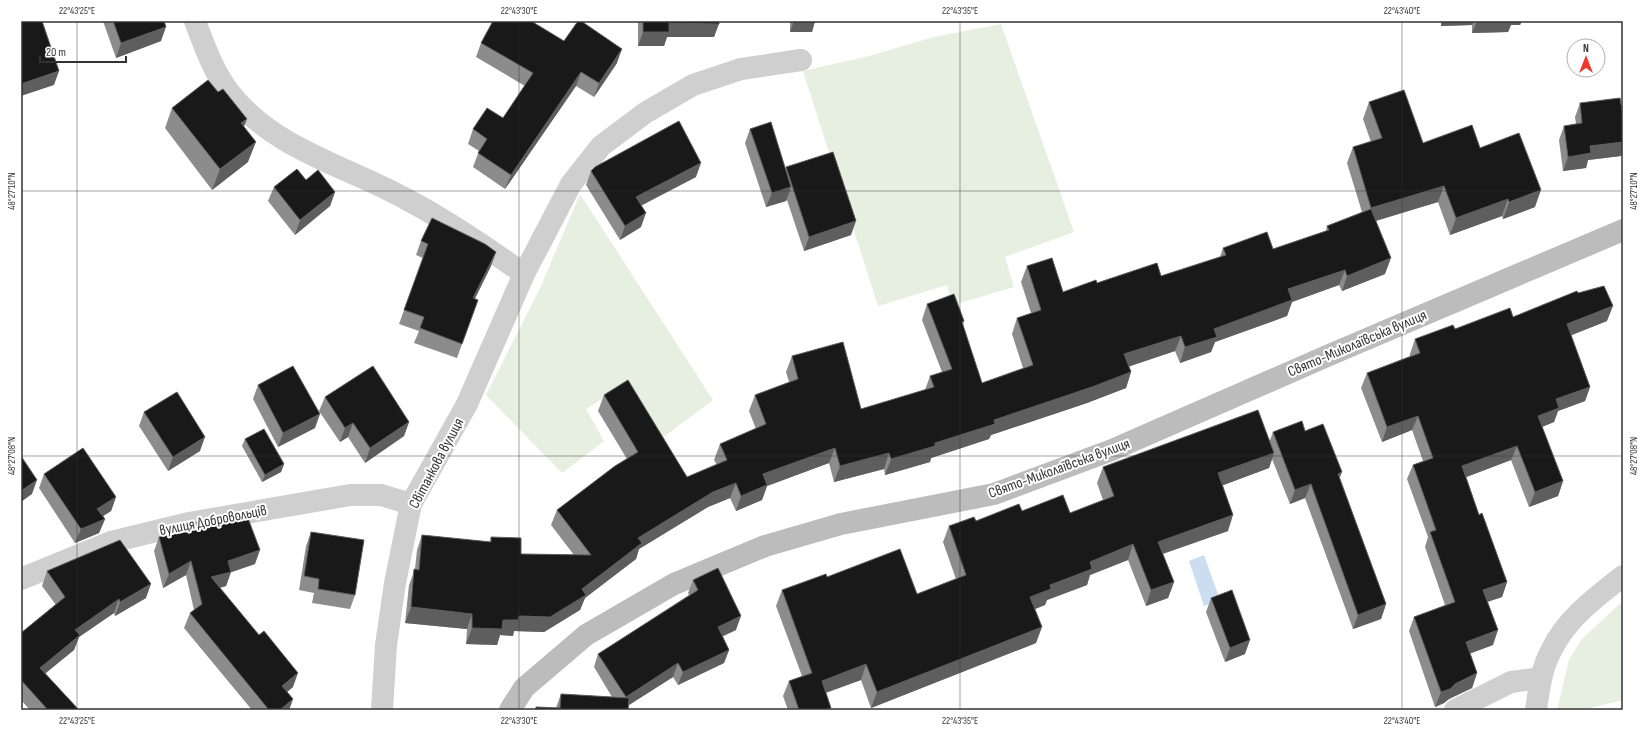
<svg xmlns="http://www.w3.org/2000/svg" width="1644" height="731" font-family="'Sofia Sans Condensed',sans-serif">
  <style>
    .green { fill: #e6efe0 }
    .water { fill: #cbddef }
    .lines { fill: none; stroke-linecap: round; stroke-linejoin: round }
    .street { stroke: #cfcfcf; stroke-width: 22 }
    .secondary { stroke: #bcbcbc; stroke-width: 22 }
    .wall { fill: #8c8c8c }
    .shaded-wall { fill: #5e5e5e }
    .building { fill: #191919; stroke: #5e5e5e }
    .ticks { fill: none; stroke: #323232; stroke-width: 1; stroke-opacity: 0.45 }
    .labels { text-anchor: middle; stroke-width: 4; stroke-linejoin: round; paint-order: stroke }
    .street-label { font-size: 15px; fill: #323232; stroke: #fff }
    .neatline { fill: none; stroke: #323232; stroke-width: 1.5 }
    .ticks-label { font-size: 10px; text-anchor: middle; fill: #323232 }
  </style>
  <rect width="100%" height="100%" fill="#fff"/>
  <g class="green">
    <polygon points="1001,24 1074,232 1005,257 1014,287 953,305 947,285 878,306 803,71 869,56 934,37"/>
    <polygon points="580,194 713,400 658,441 626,384 586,409 604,441 562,473 486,395 541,286"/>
    <polygon points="1623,601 1623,700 1582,710 1557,710 1569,660 1581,640"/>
  </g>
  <polygon class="water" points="1204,555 1220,600 1204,606 1189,561"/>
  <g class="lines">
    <g class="street">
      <path d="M195,21C204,45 213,71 229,92C273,149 346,166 406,199C448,221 486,247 524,274"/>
      <polyline points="21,579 111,542 189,523 350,495 381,495 411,504"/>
      <polyline points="382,710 386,645 395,583 411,504 467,404 524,274 571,184 601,146 645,113 693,85 741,69 801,60"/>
      <polyline points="1455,710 1511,682 1541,678"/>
      <path d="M1536,710C1539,690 1541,669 1551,651C1566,619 1596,597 1623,576"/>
    </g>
    <polyline class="secondary" points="510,710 524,688 586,635 674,584 765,546 841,524 994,494 1112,450 1327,356 1623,230"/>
  </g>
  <g class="wall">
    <polygon points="103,21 164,21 161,41 116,58"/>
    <polygon points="638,21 719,21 714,37 667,37 664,46 638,46"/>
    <polygon points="790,21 815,21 812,32 790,32"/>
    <polygon points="1441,21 1522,21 1520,25 1511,25 1508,32 1472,33 1472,25 1441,26"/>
    <polygon points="564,41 617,63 594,97 576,86 505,189 473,167 479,151 468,144 473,129 503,118 525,86 476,57 481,43"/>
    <polygon points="1369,102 1423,143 1480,148 1535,207 1503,219 1502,216 1450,235 1438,202 1376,221 1385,274 1342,291 1339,285 1292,302 1287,316 1215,342 1211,352 1180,363 1175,351 1129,366 1131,372 1126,388 1087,403 991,435 989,439 931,458 930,462 885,475 884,469 834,482 829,463 767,486 762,500 736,511 730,498 708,507 639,549 636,559 585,598 580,610 544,632 514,631 513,636 500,635 497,645 466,644 467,629 405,623 409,585 415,569 417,550 422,535 490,542 491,537 521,554 574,555 551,525 557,510 627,459 598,411 604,395 687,477 717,465 714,460 720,444 756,429 749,411 755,395 789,382 786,372 792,356 861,409 925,390 930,376 942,372 922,320 927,304 964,321 963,326 982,383 1023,368 1012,334 1017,318 1031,313 1021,282 1027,266 1063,292 1097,283 1161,276 1220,257 1223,248 1273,249 1326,231 1327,226 1362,212 1347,163 1353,147 1371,142 1363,119"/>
    <polygon points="1580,103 1621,156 1588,160 1586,168 1563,171 1559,140 1564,126 1576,124 1575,117"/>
    <polygon points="172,108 244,127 248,162 212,190 165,128"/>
    <polygon points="750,129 785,168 786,167 851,235 804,251 787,200 786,201 766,207 745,143"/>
    <polygon points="591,171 696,177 641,205 641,227 620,240 586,185"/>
    <polygon points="306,180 335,192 330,206 295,235 268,201 274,187"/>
    <polygon points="421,241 491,266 475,299 478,300 457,358 414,343 419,331 399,324 423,258 416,255"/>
    <polygon points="1578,293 1607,321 1571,335 1590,387 1585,401 1558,411 1554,422 1542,427 1563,481 1558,496 1529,507 1511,460 1466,477 1479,515 1507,582 1502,597 1487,602 1493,645 1470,653 1477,673 1472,688 1449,699 1444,703 1435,707 1409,631 1414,617 1445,605 1425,547 1428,537 1407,479 1413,465 1423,461 1412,430 1382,442 1361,388 1367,373 1410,356 1410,354 1415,339 1455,329 1513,317"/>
    <polygon points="258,385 315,428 278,447 253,399"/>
    <polygon points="325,397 409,422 404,436 365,463 348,437 340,442 319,411"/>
    <polygon points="144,412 200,451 168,471 139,426"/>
    <polygon points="1305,431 1340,478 1386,604 1381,619 1353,629 1305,498 1290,504 1272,459 1269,468 1223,485 1228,531 1163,554 1174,582 1168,598 1146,606 1128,560 1090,575 1087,585 1047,600 1045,605 1035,609 1036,643 871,708 861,680 826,693 830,710 788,710 783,696 789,681 802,676 776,606 782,590 827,577 917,594 956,579 943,542 949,526 1022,511 1070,513 1103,500 1097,483 1103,467 1270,440 1273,432"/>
    <polygon points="245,439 284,464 281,472 262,482 242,446"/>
    <polygon points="44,474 116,497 111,511 103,516 105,519 99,533 75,543 39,488"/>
    <polygon points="211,526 255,564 231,572 226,586 220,588 293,687 287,692 293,699 289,710 252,710 184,628 190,613 194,610 186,575 163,588 154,551 159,537 165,535 167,529"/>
    <polygon points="311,532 355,595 350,609 312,603 314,593 299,590 306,546"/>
    <polygon points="47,571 146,598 115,616 114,613 79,637 74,650 45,673 79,710 30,710 21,700 21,633 56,605 42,586"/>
    <polygon points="693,580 736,630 722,636 729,650 724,663 678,685 673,677 629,705 628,710 535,710 536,707 556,708 561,694 612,697 594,667 598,654 689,595 688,593"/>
    <polygon points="1211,598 1245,654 1225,662 1206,612"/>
  </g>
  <g class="shaded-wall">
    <polygon points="794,21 815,21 812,32 790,32"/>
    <polygon points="1442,21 1474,21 1472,25 1441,26"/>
    <polygon points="1477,21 1522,21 1520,25 1511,25 1508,32 1472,33"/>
    <polygon points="669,23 719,24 714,37 667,37 664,46 638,46 643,32"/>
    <polygon points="166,27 161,41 116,58 121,43"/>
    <polygon points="622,49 617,63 594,97 599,83"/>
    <polygon points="59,71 54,85 21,96 21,84"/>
    <polygon points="581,72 576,86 505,189 511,175"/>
    <polygon points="247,119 239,139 241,123"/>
    <polygon points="256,142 248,162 212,190 220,169"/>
    <polygon points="1623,142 1623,151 1621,156 1588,160 1586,168 1563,171 1568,157 1590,146"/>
    <polygon points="701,163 696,177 631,211 636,197"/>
    <polygon points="1444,186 1438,202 1365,224 1371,208"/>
    <polygon points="791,187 786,201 766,207 772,193"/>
    <polygon points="1541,190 1535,207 1503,219 1509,202"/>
    <polygon points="335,192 330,206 295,235 300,220"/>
    <polygon points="1508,199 1502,216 1450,235 1456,218"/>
    <polygon points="646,213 641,227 620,240 625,226"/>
    <polygon points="856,221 851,235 804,251 809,237"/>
    <polygon points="496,252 491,266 468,312 473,298"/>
    <polygon points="1391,258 1385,274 1342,291 1347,276"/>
    <polygon points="1345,270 1339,285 1292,302 1287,316 1215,342 1211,352 1180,363 1185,347 1214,329 1288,289"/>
    <polygon points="1613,306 1607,321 1562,339 1567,324"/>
    <polygon points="1181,336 1175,351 1119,370 1124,354"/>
    <polygon points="1131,372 1126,388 1087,403 991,435 989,439 931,458 930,462 885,475 891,459 935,443 994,420"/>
    <polygon points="1590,387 1585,401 1558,411 1554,422 1532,431 1538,416 1556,399"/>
    <polygon points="320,414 315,428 278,447 283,433"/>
    <polygon points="1418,416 1412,430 1382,442 1387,427"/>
    <polygon points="409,422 404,436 365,463 370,448"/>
    <polygon points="353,423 348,437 340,442 345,428"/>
    <polygon points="205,437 200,451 168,471 173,457"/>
    <polygon points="1517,446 1511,460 1456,481 1462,466"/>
    <polygon points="835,448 829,463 767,486 762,500 736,511 741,496 763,474"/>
    <polygon points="889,453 884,469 834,482 840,466"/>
    <polygon points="1274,453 1269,468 1213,489 1218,473"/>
    <polygon points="284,464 281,472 262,482 265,475"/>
    <polygon points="1342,472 1336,487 1338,474"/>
    <polygon points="37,480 32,494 21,502 21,491"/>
    <polygon points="1563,481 1558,496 1529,507 1535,492"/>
    <polygon points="736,483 730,498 708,507 639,549 636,559 585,598 580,610 544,632 514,631 513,636 500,635 497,645 466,644 472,628 503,620 582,589 638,538 713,492"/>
    <polygon points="1311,484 1305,498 1290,504 1295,490"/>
    <polygon points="116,497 111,511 92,523 97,509"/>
    <polygon points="1233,515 1228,531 1153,557 1158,542"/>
    <polygon points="105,519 99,533 75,543 81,529"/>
    <polygon points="1133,544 1128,560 1090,575 1087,585 1047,600 1045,605 1025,613 1030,597 1090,562"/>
    <polygon points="260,550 255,564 229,573 231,572 226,586 206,591 211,577 228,561"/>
    <polygon points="191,561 186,575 163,588 169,574"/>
    <polygon points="1174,582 1168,598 1146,606 1151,590"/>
    <polygon points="1507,582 1502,597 1478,605 1483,590"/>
    <polygon points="151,584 146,598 115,616 120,602"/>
    <polygon points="119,599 114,613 79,637 74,650 35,682 40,668 75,630"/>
    <polygon points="1386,604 1381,619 1353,629 1358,615"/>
    <polygon points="411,607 472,614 467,629 405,623"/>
    <polygon points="741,616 736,630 713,641 718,627"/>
    <polygon points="1042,627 1036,643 871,708 877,692"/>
    <polygon points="1498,630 1493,645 1461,657 1466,642"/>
    <polygon points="1250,640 1245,654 1225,662 1230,648"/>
    <polygon points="729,650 724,663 678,685 683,672"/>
    <polygon points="678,663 673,677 621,710 626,697"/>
    <polygon points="866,664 861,680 816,696 822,681"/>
    <polygon points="298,673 293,687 277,700 282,686"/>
    <polygon points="1477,673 1472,688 1449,699 1444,703 1435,707 1441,692"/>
    <polygon points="293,699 289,710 280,710"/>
    <polygon points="831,708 830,710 824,710"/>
  </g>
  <g class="building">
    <polygon points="21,21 42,21 59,71 21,84"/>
    <polygon points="113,21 164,21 166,27 121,43"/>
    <polygon points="493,21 531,21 564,41 578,21 581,21 622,49 599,83 581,72 511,175 478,153 487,139 473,129 487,108 503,118 533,73 481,43"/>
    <polygon points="643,21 719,21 719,24 669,23 669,32 643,32"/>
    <polygon points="208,80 218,92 223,89 247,119 241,123 256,142 220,169 172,108"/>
    <polygon points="1404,90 1423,143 1472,125 1480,148 1519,133 1541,190 1509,202 1508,199 1456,218 1444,186 1371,208 1353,147 1382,138 1369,102"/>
    <polygon points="1620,98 1623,117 1623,142 1590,146 1591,153 1568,157 1564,126 1582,123 1580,103"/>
    <polygon points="679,121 701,163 636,197 646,213 625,226 591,171 595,167"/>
    <polygon points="771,122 791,187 772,193 750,129"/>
    <polygon points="833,152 856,221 809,237 786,167"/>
    <polygon points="297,169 306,180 318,170 335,192 300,220 274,187"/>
    <polygon points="1371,209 1391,258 1347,276 1345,270 1288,289 1292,300 1214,329 1217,337 1185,347 1181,336 1124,354 1131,372 1092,387 994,420 995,424 935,443 935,446 891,459 889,453 840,466 835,448 763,474 767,485 741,496 736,483 713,492 638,538 642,543 582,589 586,595 550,617 519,616 518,620 503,620 502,629 472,628 472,614 411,607 414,569 419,570 422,535 491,542 491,537 521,538 521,554 591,555 557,510 615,466 638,452 604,395 628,380 687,477 727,460 720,444 766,424 755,395 798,379 792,356 843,342 861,409 934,387 930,376 952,369 927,304 954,294 964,321 962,322 982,383 1033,365 1017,318 1041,310 1027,266 1052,258 1063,292 1096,280 1097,283 1157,263 1161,276 1226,255 1223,248 1267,232 1273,249 1329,230 1327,226"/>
    <polygon points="432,218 485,244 496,252 473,298 478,300 462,344 420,328 424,317 404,310 428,244 421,241"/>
    <polygon points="1604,286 1613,306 1567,324 1590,387 1556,399 1559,408 1538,416 1563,481 1535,492 1517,446 1462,466 1479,515 1482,513 1507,582 1483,590 1498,630 1466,642 1477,673 1455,684 1450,689 1441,692 1414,617 1455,602 1430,532 1436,530 1413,465 1433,458 1418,416 1387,427 1367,373 1420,353 1415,339 1453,325 1455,329 1510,308 1513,317 1577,291 1578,293"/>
    <polygon points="293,366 320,414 283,433 258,385"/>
    <polygon points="373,366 409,422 370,448 353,423 345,428 325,397"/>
    <polygon points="177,392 205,437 173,457 144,412"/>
    <polygon points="1258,410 1274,453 1218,473 1233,515 1158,542 1174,582 1151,590 1133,544 1090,562 1092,569 1050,585 1051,589 1030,597 1042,627 877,692 866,664 822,681 831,708 824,710 799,710 789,681 812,673 782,590 826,574 827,577 900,549 917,594 966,575 949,526 974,517 976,521 1019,504 1022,511 1063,495 1070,513 1114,496 1103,467"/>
    <polygon points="1302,421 1305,431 1323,424 1342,472 1338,474 1386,604 1358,615 1311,484 1295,490 1273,432"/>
    <polygon points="264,429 284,464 265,475 245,439"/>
    <polygon points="83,448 116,497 97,509 105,519 81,529 44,474"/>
    <polygon points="21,456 37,480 21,491"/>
    <polygon points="246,513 260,550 228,561 231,572 211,577 259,635 264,631 298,673 282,686 293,699 280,710 269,710 190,613 202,604 191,561 169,574 159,537 169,535 167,529 209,519 211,526"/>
    <polygon points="311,532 364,540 355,595 318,589 319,579 304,576"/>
    <polygon points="120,540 151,584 120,602 119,599 75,630 80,635 40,668 79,710 48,710 21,680 21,633 65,597 47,571"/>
    <polygon points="718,568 741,616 718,627 729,650 683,672 678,663 626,697 598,654 698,590 693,580"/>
    <polygon points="1232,590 1250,640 1230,648 1211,598"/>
    <polygon points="561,694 629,698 628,710 536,710 536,707 560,708"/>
  </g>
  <path class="ticks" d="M77,21V710M519,21V710M960,21V710M1402,21V710M21,191H1623M21,456H1623"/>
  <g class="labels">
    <g class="street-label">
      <text transform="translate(1357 343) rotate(-23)" y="5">Свято-Миколаївська вулиця</text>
      <text transform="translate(436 463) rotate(-62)" y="5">Світанкова вулиця</text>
      <text transform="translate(1059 468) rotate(-20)" y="5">Свято-Миколаївська вулиця</text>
      <text transform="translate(213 520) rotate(-11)" y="5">вулиця Добровольців</text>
    </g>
  </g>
  <rect width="1644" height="731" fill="none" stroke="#ffffff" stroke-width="44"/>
  <g transform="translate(1586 58)"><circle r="19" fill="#ffffff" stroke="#adadad"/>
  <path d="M0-3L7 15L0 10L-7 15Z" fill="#ef372d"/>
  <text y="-6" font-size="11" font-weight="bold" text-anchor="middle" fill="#323232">N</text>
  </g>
  <path d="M40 56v6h86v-6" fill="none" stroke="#323232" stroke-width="2"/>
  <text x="46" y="56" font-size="12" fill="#323232" stroke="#ffffff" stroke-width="3" paint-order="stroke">20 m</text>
  <rect x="22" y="22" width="1600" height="687" class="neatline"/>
  <g class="ticks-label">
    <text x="77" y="14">22°43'25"E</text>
    <text x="519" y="14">22°43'30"E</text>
    <text x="960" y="14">22°43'35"E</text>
    <text x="1402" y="14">22°43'40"E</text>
    <text transform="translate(11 191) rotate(-90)" y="4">48°27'10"N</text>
    <text transform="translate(1633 191) rotate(-90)" y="4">48°27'10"N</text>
    <text transform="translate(11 456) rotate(-90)" y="4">48°27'08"N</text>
    <text transform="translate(1633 456) rotate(-90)" y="4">48°27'08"N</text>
    <text x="77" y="724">22°43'25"E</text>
    <text x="519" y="724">22°43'30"E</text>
    <text x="960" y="724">22°43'35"E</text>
    <text x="1402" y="724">22°43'40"E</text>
  </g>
</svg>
